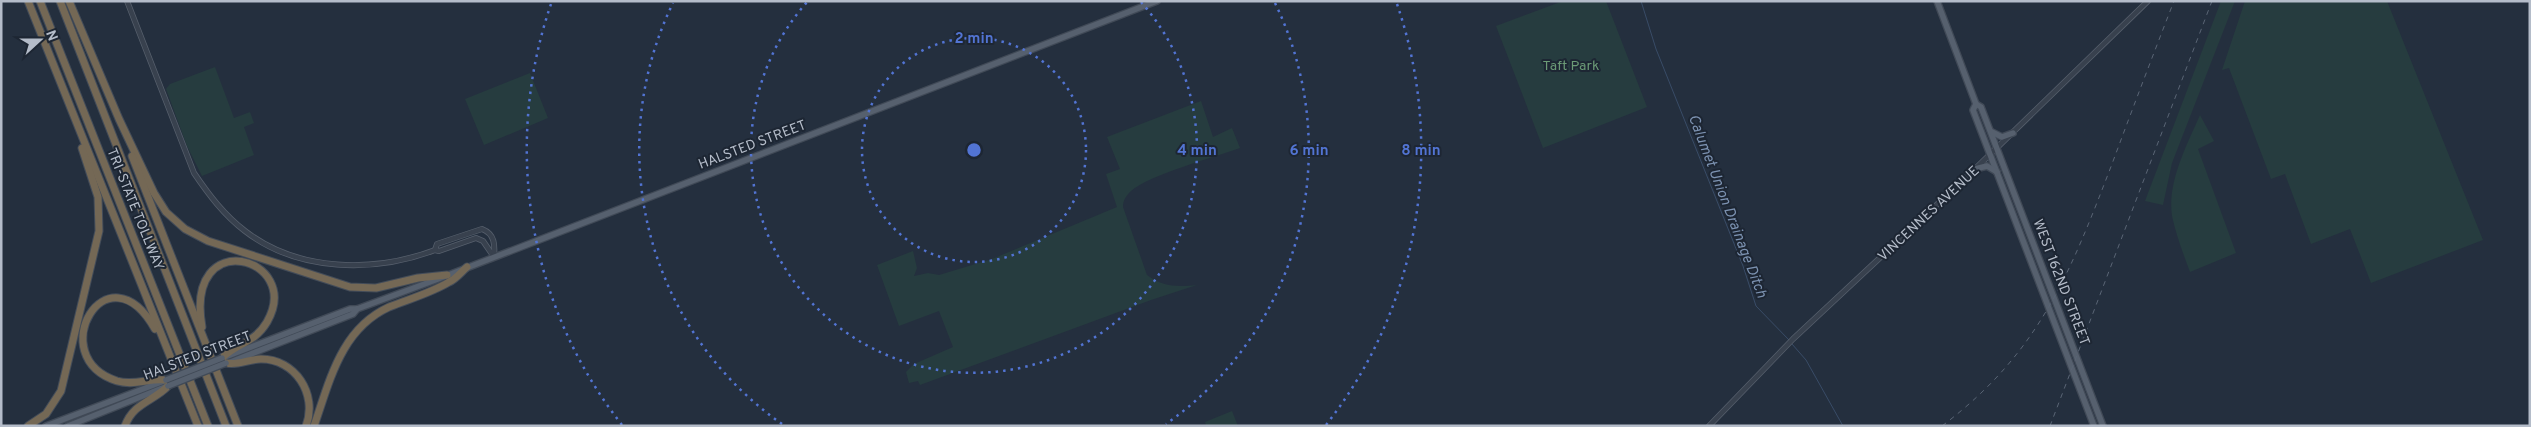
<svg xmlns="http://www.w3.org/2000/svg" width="2531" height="427" font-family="Overpass,sans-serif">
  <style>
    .green { fill: #263c3f }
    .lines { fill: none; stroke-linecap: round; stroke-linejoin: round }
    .stream { stroke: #394c67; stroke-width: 1 }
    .tertiary-casing { stroke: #565f6c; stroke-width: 6 }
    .primary-casing { stroke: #414a57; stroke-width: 8 }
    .motorway-casing { stroke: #434c59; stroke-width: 9 }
    .tertiary { stroke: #38414e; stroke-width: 4.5 }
    .primary { stroke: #56606e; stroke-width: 5.5 }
    .motorway { stroke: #746855; stroke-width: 7 }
    .rail { stroke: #5a6575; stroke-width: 1; stroke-dasharray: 5 5; stroke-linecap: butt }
    .primary-bridge-casing { stroke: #414a57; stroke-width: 8; stroke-linecap: butt }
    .primary-bridge { stroke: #56606e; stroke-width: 5.5 }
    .ring { fill: none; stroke: #5274d3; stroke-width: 2.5; stroke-dasharray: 2.5 5 }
    .labels { text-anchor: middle; stroke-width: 4; stroke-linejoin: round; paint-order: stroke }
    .park-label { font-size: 14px; fill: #6b9a76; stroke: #1d2633 }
    .street-label { font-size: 14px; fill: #b4bcc9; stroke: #1d2633 }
    .water-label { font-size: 15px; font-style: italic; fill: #7c92b1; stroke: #1d2633 }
    .centre { fill: #5274d3; stroke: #1d2633; stroke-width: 2.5 }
    .ring-label { font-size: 15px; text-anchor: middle; font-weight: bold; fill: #5274d3; stroke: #1d2633; stroke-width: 4; stroke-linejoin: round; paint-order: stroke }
  </style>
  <rect width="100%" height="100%" fill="#242f3e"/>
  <g class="green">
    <polygon points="1563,1 1606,1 1647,107 1543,148 1496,26"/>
    <polygon points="2221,1 2235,1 2172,163 2163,205 2145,201"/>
    <polygon points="2245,1 2387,1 2483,240 2371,283 2350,229 2311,244 2285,174 2271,179 2229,68 2222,70"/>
    <polygon points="215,67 234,118 250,112 254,123 244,127 254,155 202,176 187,146 166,89 170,84"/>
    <polygon points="530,73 548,118 484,145 465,99"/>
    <path d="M1201,101L1213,137L1232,128L1240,148C1215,157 1149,175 1131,191C1126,196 1123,200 1123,207L1147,275C1163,287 1177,287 1197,285L1151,300L920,385L918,381L909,383L906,372L914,364L953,347L939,311L899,326L877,265L913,251L917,268L914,276L928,273L939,275L992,259L1117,207L1106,174L1120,169L1107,137Z"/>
    <path d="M2200,115L2214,141L2198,149L2236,253L2190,272C2183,253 2176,235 2172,216C2167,182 2187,145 2200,115Z"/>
    <polygon points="1232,411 1238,426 1206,426 1205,422"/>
  </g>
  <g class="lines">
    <g class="stream">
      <polyline points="1641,1 1656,49 1743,266 1756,306 1790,341"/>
      <polyline points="1792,344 1806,360 1843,426"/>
    </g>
    <defs>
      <g id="tertiary">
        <path d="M127,1L194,173C209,195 224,215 245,231C298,272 374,273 435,250L439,251L476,238L483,241L494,257"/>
        <path d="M435,250L437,244L482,229C495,234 495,245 494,257"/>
        <polyline points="1709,426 1793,339 1975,169 2148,1"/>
      </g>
      <g id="primary">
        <polyline points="1937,1 1976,104 1981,107 2103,426"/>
        <polyline points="1976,104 1973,110 2094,426"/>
        <polyline points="1992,132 2002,137 2013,133"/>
        <polyline points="1975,169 1987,166 1997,172"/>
        <polyline points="225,357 350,309 357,309 438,279 1157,1"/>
        <polyline points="228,363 353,314 357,309"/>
        <polyline points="46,426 164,381"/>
        <polyline points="68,426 165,387"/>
      </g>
      <g id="motorway">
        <polyline points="28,1 198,426"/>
        <polyline points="40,1 208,426"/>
        <polyline points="60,1 226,426"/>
        <polyline points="69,1 119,119 154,193 166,212 185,229 208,241 350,287 376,288 418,278 447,275"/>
        <polyline points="132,156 238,426"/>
        <path d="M202,327C184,224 304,257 267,322C254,344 236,343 222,358"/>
        <path d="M155,329C107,244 42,357 117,381C134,386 149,378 166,380"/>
        <path d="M226,363C237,366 249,359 261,359C295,359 318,394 306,426"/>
        <polyline points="28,426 46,414 61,391 99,231 98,197 82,148"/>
        <path d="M125,426C133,403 154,401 168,386"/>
        <path d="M314,426C330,380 341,329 389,307C409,299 431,293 449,282C456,279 461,272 467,267"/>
      </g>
    </defs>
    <use href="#tertiary" class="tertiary-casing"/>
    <use href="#primary" class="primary-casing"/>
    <use href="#motorway" class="motorway-casing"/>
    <use href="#tertiary" class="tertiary"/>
    <use href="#primary" class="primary"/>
    <use href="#motorway" class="motorway"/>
    <g class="rail">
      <path d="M1942,426C2040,352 2070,273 2112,164C2132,110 2153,55 2174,1"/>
      <polyline points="2050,426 2212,1"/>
    </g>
    <defs>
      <g id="primary-bridge">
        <polyline points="166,380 222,358"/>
        <polyline points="168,386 226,363"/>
      </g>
    </defs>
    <use href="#primary-bridge" class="primary-bridge-casing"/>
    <use href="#primary-bridge" class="primary-bridge"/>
  </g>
  <g class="ring">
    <circle cx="974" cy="150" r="112"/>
    <path d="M1141 2A223 223 0 1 1 807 2"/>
    <path d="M782 424A335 335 0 0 1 673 3M1275 3A335 335 0 0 1 1166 424"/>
    <path d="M622 425A447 447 0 0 1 551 4M1397 4A447 447 0 0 1 1326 425"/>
  </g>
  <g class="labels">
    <g class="park-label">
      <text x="1571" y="70">Taft Park</text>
    </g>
    <g class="street-label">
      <text transform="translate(752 144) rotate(-21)" y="5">HALSTED STREET</text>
      <text transform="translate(136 209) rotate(68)" y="5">TRI-STATE TOLLWAY</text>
      <text transform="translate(1928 213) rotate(-43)" y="5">VINCENNES AVENUE</text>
      <text transform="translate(2062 282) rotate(69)" y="5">WEST 162ND STREET</text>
      <text transform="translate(197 355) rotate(-21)" y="5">HALSTED STREET</text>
    </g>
    <g class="water-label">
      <text transform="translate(1728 206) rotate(69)" y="5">Calumet Union Drainage Ditch</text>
    </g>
  </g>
  <circle cx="974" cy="150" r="8" class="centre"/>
  <g class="ring-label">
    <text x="974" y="43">2 min</text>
    <text x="1197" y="155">4 min</text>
    <text x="1309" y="155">6 min</text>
    <text x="1421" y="155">8 min</text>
  </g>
  <rect width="2531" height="427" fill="none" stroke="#b4bcc9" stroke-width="5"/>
  <g transform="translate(40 40) rotate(69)" stroke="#1d2633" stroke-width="4" paint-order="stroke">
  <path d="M0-4L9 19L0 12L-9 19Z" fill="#b4bcc9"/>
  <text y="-8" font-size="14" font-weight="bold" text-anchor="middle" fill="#b4bcc9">N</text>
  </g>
</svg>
